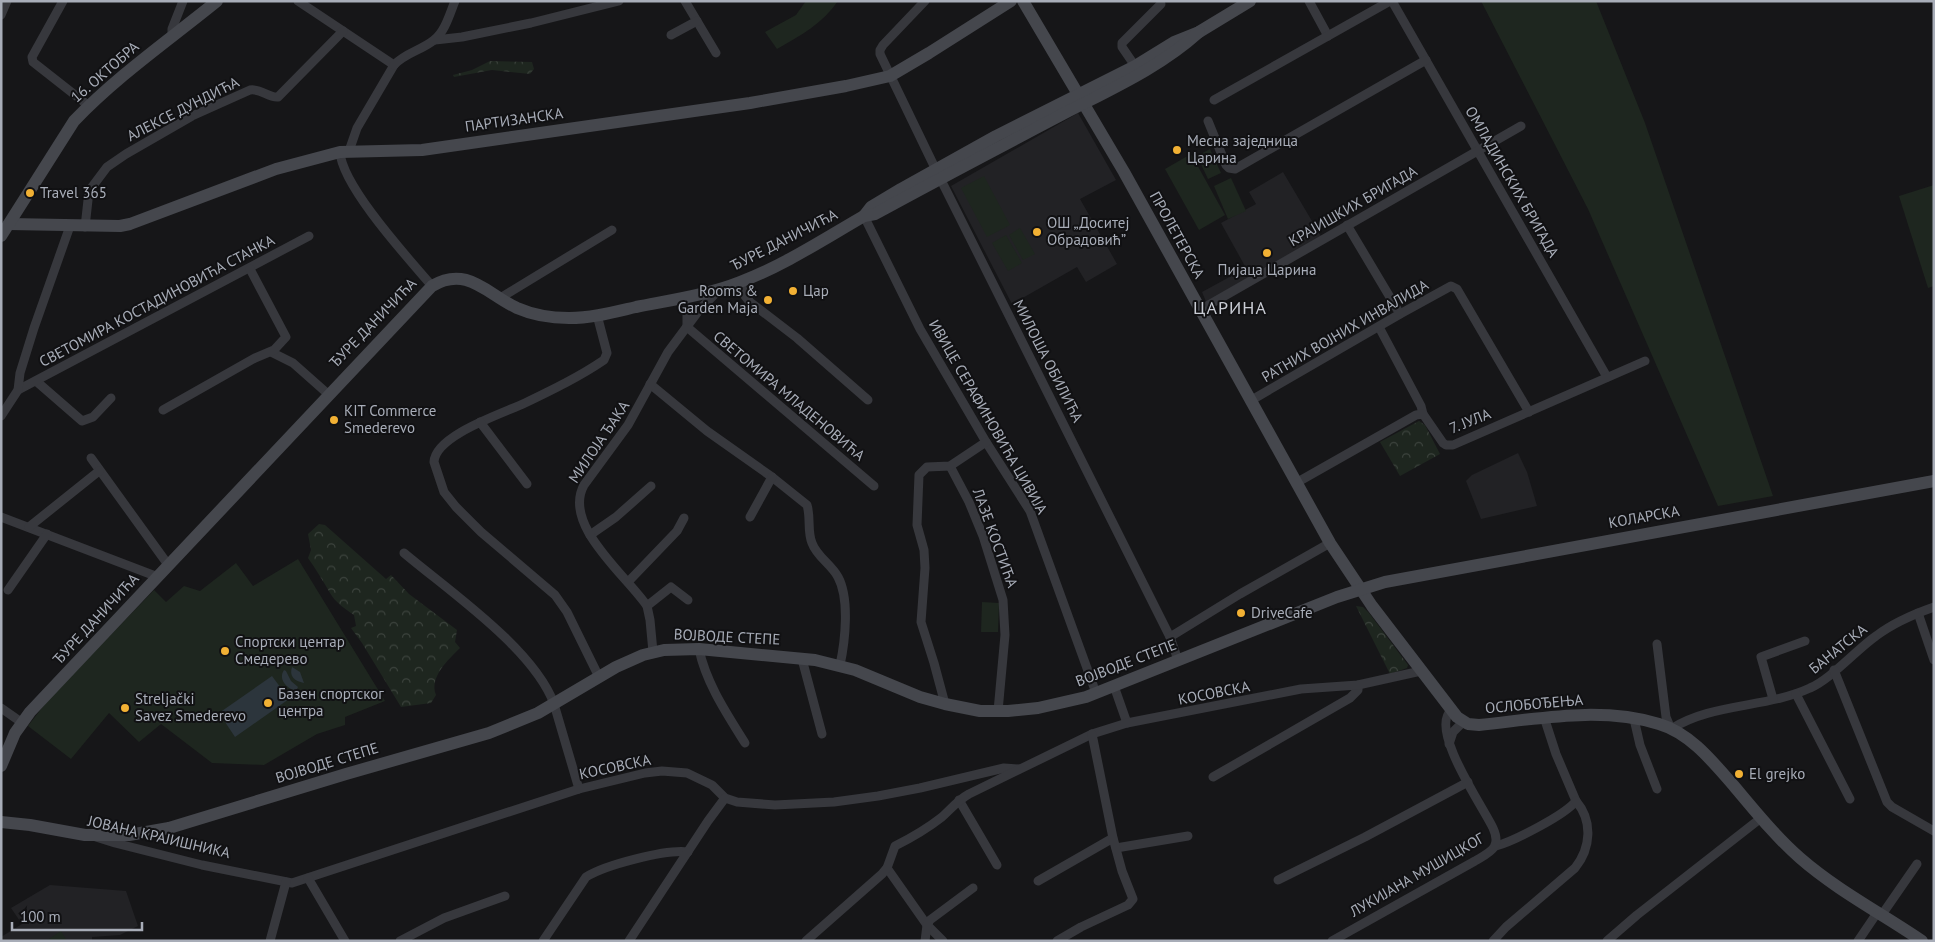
<svg xmlns="http://www.w3.org/2000/svg" width="1935" height="942" font-family="'PT Sans',sans-serif">
  <style>
    .built { fill: #222225 }
    .green { fill: #1e261f }
    .forest { fill: url(#forest-crowns) }
    .water { fill: #2c353c }
    .lines { fill: none; stroke-linecap: round; stroke-linejoin: round }
    .street { stroke: #37383d; stroke-width: 9 }
    .secondary { stroke: #45474d; stroke-width: 12 }
    .poi-dot { fill: #f2b134; stroke: #111113; stroke-width: 2 }
    .labels { text-anchor: middle; stroke-width: 4; stroke-linejoin: round; paint-order: stroke }
    .street-label { font-size: 15px; fill: #a8adb8; stroke: #111113 }
    .poi-label { font-size: 15px; fill: #a8adb8; stroke: #111113; text-anchor: start }
    .quarter-label { font-size: 18px; letter-spacing: 1px; fill: #c9ccd4; stroke: #111113 }
  </style>
  <defs>
    <pattern id="forest-crowns" width="20" height="18" patternUnits="userSpaceOnUse" patternTransform="scale(1.25)"><rect width="20" height="18" fill="#1e261f"/><path d="M2 6a3 3 0 1 1 6 0M12 15a3 3 0 1 1 6 0" fill="none" stroke="#3c433d"/></pattern>
  </defs>
  <rect width="100%" height="100%" fill="#161618"/>
  <g class="built">
    <polygon points="1078,113 1116,180 1080,199 1117,264 1086,282 1077,267 1012,304 951,186"/>
    <polygon points="1283,172 1322,238 1207,304 1202,292 1246,268 1221,223 1256,204 1249,192"/>
    <polygon points="1518,453 1527,472 1537,506 1481,519 1466,481 1472,475"/>
    <polygon points="50,885 126,891 138,926 120,935 92,937 92,941 1,941 1,937 22,924 11,908"/>
  </g>
  <g class="green">
    <path d="M806,1H838C823,23 800,36 777,49L765,32L796,15Z"/>
    <polygon points="1481,1 1596,1 1645,123 1773,496 1718,506 1588,209"/>
    <polygon points="1210,149 1221,173 1208,179 1197,156"/>
    <polygon points="1191,154 1225,215 1199,230 1165,169"/>
    <polygon points="984,176 1010,225 987,237 961,188"/>
    <polygon points="1231,178 1246,211 1228,219 1214,186"/>
    <polygon points="1934,185 1934,286 1928,288 1899,196"/>
    <polygon points="1020,228 1035,254 1023,260 1009,235"/>
    <polygon points="1006,235 1022,263 1008,271 992,243"/>
    <polygon points="298,559 385,701 345,717 345,725 317,734 264,765 212,763 161,724 139,742 109,713 71,759 28,726 48,700 154,590 166,602 184,586 200,591 236,563 253,586"/>
    <polygon points="982,602 999,603 998,632 981,632"/>
    <polygon points="61,931 67,941 46,941"/>
  </g>
  <g class="forest">
    <polygon points="490,61 532,62 534,69 530,74 492,70 454,77 453,75 472,70"/>
    <polygon points="1419,421 1425,425 1440,454 1400,476 1380,442"/>
    <path d="M319,524L325,525L386,579L391,575L409,594L457,630L455,642L460,648C448,660 429,677 436,695L431,703L401,707L362,643L351,628L356,626L354,615C345,609 335,602 330,593C323,581 316,569 308,558L311,550L308,534Z"/>
    <polygon points="1356,606 1363,607 1369,613 1408,665 1407,668 1390,674"/>
  </g>
  <g class="water">
    <path d="M292,667L300,672L304,683C294,681 289,676 292,667Z"/>
    <path d="M284,670L286,671L291,681L298,687L296,691C286,688 278,679 284,670Z"/>
    <polygon points="272,676 289,699 235,737 219,713"/>
  </g>
  <g class="lines">
    <g class="street">
      <polyline points="63,1 32,57 33,62 89,106"/>
      <polyline points="298,1 394,65 357,128 349,151"/>
      <polyline points="685,1 716,53"/>
      <polyline points="925,1 883,45 880,50 880,54 936,170 1170,637 1178,660"/>
      <polyline points="1309,1 1328,36"/>
      <polyline points="1392,1 1607,377"/>
      <polyline points="1,15 7,1"/>
      <polyline points="671,35 697,21"/>
      <polyline points="172,38 172,29 183,1"/>
      <polyline points="435,40 462,37 531,23 619,1"/>
      <path d="M394,65C405,53 422,50 434,40C445,32 450,13 455,1"/>
      <polyline points="1135,66 1122,47 1122,43 1161,4"/>
      <polyline points="1214,100 1390,1"/>
      <polyline points="1208,121 1226,165 1229,168 1235,169 1426,60"/>
      <path d="M340,152C342,186 408,258 432,286"/>
      <polyline points="864,216 920,329 986,442 1030,511 1096,693"/>
      <polyline points="1347,225 1400,314"/>
      <path d="M85,227L89,191L107,167L126,154L192,116L250,90C261,88 268,98 278,97L343,31"/>
      <polyline points="740,282 745,296 750,302 797,338 868,400"/>
      <polyline points="500,298 612,230"/>
      <polyline points="681,298 687,311 687,327"/>
      <polyline points="1200,310 1521,126"/>
      <path d="M597,315L607,353L604,360C579,377 552,390 525,403C504,413 435,435 434,462L444,492L456,507L481,532L555,595L567,612L599,677"/>
      <polyline points="687,327 874,486"/>
      <polyline points="1379,327 1421,406 1423,414"/>
      <polyline points="271,352 293,363 328,394"/>
      <polyline points="36,381 82,421 93,417 111,398"/>
      <path d="M650,384L707,431L772,477L807,505C811,518 807,531 812,543C817,557 831,564 838,577C850,599 845,642 840,665"/>
      <polyline points="18,390 309,236"/>
      <polyline points="1250,401 1400,314 1451,286 1457,289 1529,412"/>
      <polyline points="163,410 255,358 274,350 286,337 250,269"/>
      <polyline points="1,416 18,390 20,373 34,328 70,226"/>
      <polyline points="480,422 527,484"/>
      <polyline points="91,458 169,566"/>
      <polyline points="950,466 969,502 983,536 1003,600 1005,635 998,711"/>
      <polyline points="1296,483 1416,415 1423,414 1443,443 1446,445 1453,445 1645,361"/>
      <polyline points="1,517 158,577"/>
      <polyline points="750,517 772,477"/>
      <polyline points="29,527 99,471"/>
      <polyline points="590,535 616,517 651,486"/>
      <path d="M404,553C449,591 534,649 554,704L579,789"/>
      <polyline points="628,582 677,531 684,518"/>
      <polyline points="8,590 47,534"/>
      <polyline points="647,606 671,587 688,600"/>
      <polyline points="1918,613 1934,660"/>
      <polyline points="1170,637 1240,594 1330,543"/>
      <path d="M1657,644L1666,717L1671,729C1711,703 1767,708 1810,688C1831,679 1856,650 1876,636C1893,623 1914,614 1934,607"/>
      <path d="M699,649C706,683 727,714 745,743"/>
      <path d="M653,652L650,620L647,606C626,575 562,525 584,485L628,425L668,352L700,309L719,290"/>
      <polyline points="802,659 822,734"/>
      <polyline points="1834,670 1887,802 1892,807 1934,831"/>
      <polyline points="1114,686 1127,723"/>
      <polyline points="1796,694 1850,799"/>
      <polyline points="1773,699 1761,657 1805,641"/>
      <polyline points="945,704 934,663 921,622 925,568 924,550 917,525 919,475 927,467 950,466 986,442"/>
      <polyline points="1,708 21,722"/>
      <polyline points="1634,719 1640,745 1657,789"/>
      <polyline points="1449,744 1453,732 1463,722"/>
      <polyline points="1213,777 1350,698 1358,690 1358,685"/>
      <polyline points="959,800 997,865"/>
      <polyline points="96,837 115,843 202,865 292,883 579,789 645,773 662,771 687,773 712,785 725,798 737,802 775,805 834,802 878,796 920,788 1004,768 1019,769"/>
      <path d="M1496,846C1514,841 1565,815 1576,801L1556,754L1544,717"/>
      <polyline points="1116,848 1188,836"/>
      <polyline points="887,868 927,925 943,941"/>
      <polyline points="308,878 345,941"/>
      <polyline points="1278,880 1365,837 1468,782"/>
      <polyline points="1038,881 1113,838"/>
      <polyline points="1881,916 1917,864"/>
      <polyline points="270,941 286,882"/>
      <polyline points="400,941 444,918 505,896"/>
      <path d="M543,941L586,877C605,865 666,849 688,852"/>
      <polyline points="629,941 708,821 725,798"/>
      <path d="M806,941L882,874L887,868L895,846C911,838 928,828 942,817C951,809 958,800 969,794L1092,734L1127,723L1301,689L1358,685L1421,671"/>
      <polyline points="925,941 927,925 930,920 973,888"/>
      <polyline points="1057,941 1081,927 1128,905 1133,899 1122,871 1113,838 1092,734"/>
      <path d="M1332,941L1475,861C1490,852 1502,848 1493,828C1483,807 1429,729 1451,711"/>
      <path d="M1493,941L1506,927L1575,868C1591,848 1593,821 1576,801"/>
      <polyline points="1607,941 1637,915 1761,818"/>
      <polyline points="1858,941 1877,913"/>
    </g>
    <g class="secondary">
      <path d="M1023,1L1124,172L1330,543L1372,606L1457,717L1468,724L1479,725C1538,719 1600,706 1659,724C1690,733 1713,762 1734,786C1755,811 1776,837 1800,858C1838,891 1881,913 1922,941"/>
      <polyline points="864,216 871,207 901,189 996,136 1135,66 1174,42 1199,32 1250,1"/>
      <polyline points="9,224 120,226 130,224 276,169 340,152 422,150 750,103 846,86 890,76 929,53 1011,1"/>
      <path d="M1,236L74,121C117,76 169,40 217,1"/>
      <path d="M1,766L15,733L30,712L432,286C467,265 487,294 517,308C533,315 551,318 569,318C592,318 614,312 636,307C671,300 707,295 740,282C783,266 824,239 864,216L875,214C937,180 1000,147 1063,114C1111,89 1159,68 1199,32"/>
      <polyline points="1,822 30,825 85,835 129,835 169,828 346,774 489,733 538,713 616,667 643,655 664,650 699,649 815,660 855,670 920,697 945,704 980,711 1008,711 1038,708 1086,697 1337,597 1385,582 1934,481"/>
    </g>
  </g>
  <g class="poi-dot">
    <circle cx="1177" cy="150" r="5"/>
    <circle cx="30" cy="193" r="5"/>
    <circle cx="1037" cy="232" r="5"/>
    <circle cx="1267" cy="253" r="5"/>
    <circle cx="793" cy="291" r="5"/>
    <circle cx="768" cy="300" r="5"/>
    <circle cx="334" cy="420" r="5"/>
    <circle cx="1241" cy="613" r="5"/>
    <circle cx="225" cy="651" r="5"/>
    <circle cx="268" cy="703" r="5"/>
    <circle cx="125" cy="708" r="5"/>
    <circle cx="1739" cy="774" r="5"/>
  </g>
  <g class="labels">
    <g class="street-label">
      <text transform="translate(105 72) rotate(-41)" y="5">16. ОКТОБРА</text>
      <text transform="translate(183 109) rotate(-27)" y="5">АЛЕКСЕ ДУНДИЋА</text>
      <text transform="translate(514 120) rotate(-8)" y="5">ПАРТИЗАНСКА</text>
      <text transform="translate(1512 182) rotate(60)" y="5">ОМЛАДИНСКИХ БРИГАДА</text>
      <text transform="translate(1353 206) rotate(-30)" y="5">КРАЈИШКИХ БРИГАДА</text>
      <text transform="translate(1177 235) rotate(61)" y="5">ПРОЛЕТЕРСКА</text>
      <text transform="translate(784 240) rotate(-27)" y="5">ЂУРЕ ДАНИЧИЋА</text>
      <text transform="translate(157 301) rotate(-28)" y="5">СВЕТОМИРА КОСТАДИНОВИЋА СТАНКА</text>
      <text transform="translate(373 323) rotate(-46)" y="5">ЂУРЕ ДАНИЧИЋА</text>
      <text transform="translate(1345 331) rotate(-30)" y="5">РАТНИХ ВОЈНИХ ИНВАЛИДА</text>
      <text transform="translate(1048 361) rotate(63)" y="5">МИЛОША ОБИЛИЋА</text>
      <text transform="translate(789 396) rotate(40)" y="5">СВЕТОМИРА МЛАДЕНОВИЋА</text>
      <text transform="translate(988 417) rotate(60)" y="5">ИВИЦЕ СЕРАФИНОВИЋА ЦИВИЈА</text>
      <text transform="translate(1470 421) rotate(-22)" y="5">7. ЈУЛА</text>
      <text transform="translate(599 442) rotate(-56)" y="5">МИЛОЈА ЂАКА</text>
      <text transform="translate(1644 517) rotate(-10)" y="5">КОЛАРСКА</text>
      <text transform="translate(995 538) rotate(70)" y="5">ЛАЗЕ КОСТИЋА</text>
      <text transform="translate(96 619) rotate(-47)" y="5">ЂУРЕ ДАНИЧИЋА</text>
      <text transform="translate(727 637) rotate(3)" y="5">ВОЈВОДЕ СТЕПЕ</text>
      <text transform="translate(1838 649) rotate(-39)" y="5">БАНАТСКА</text>
      <text transform="translate(1126 663) rotate(-21)" y="5">ВОЈВОДЕ СТЕПЕ</text>
      <text transform="translate(1214 693) rotate(-11)" y="5">КОСОВСКА</text>
      <text transform="translate(1534 704) rotate(-5)" y="5">ОСЛОБОЂЕЊА</text>
      <text transform="translate(327 763) rotate(-17)" y="5">ВОЈВОДЕ СТЕПЕ</text>
      <text transform="translate(615 767) rotate(-12)" y="5">КОСОВСКА</text>
      <text transform="translate(159 837) rotate(13)" y="5">ЈОВАНА КРАЈИШНИКА</text>
      <text transform="translate(1417 875) rotate(-30)" y="5">ЛУКИЈАНА МУШИЦКОГ</text>
    </g>
    <g class="poi-label">
      <text x="1187" y="146">Месна заједница<tspan x="1187" dy="17">Царина</tspan></text>
      <text x="40" y="198">Travel 365</text>
      <text x="1047" y="228">ОШ „Доситеј<tspan x="1047" dy="17">Обрадовић”</tspan></text>
      <text x="1267" y="275" text-anchor="middle">Пијаца Царина</text>
      <text x="758" y="296" text-anchor="end">Rooms &amp;<tspan x="758" dy="17">Garden Maja</tspan></text>
      <text x="803" y="296">Цар</text>
      <text x="344" y="416">KIT Commerce<tspan x="344" dy="17">Smederevo</tspan></text>
      <text x="1251" y="618">DriveCafe</text>
      <text x="235" y="647">Спортски центар<tspan x="235" dy="17">Смедерево</tspan></text>
      <text x="278" y="699">Базен спортског<tspan x="278" dy="17">центра</tspan></text>
      <text x="135" y="704">Streljački<tspan x="135" dy="17">Savez Smederevo</tspan></text>
      <text x="1749" y="779">El grejko</text>
    </g>
    <g class="quarter-label">
      <text x="1230" y="314">ЦАРИНА</text>
    </g>
  </g>
  <rect width="1935" height="942" fill="none" stroke="#a8adb8" stroke-width="5"/>
  <path d="M12 922v8h130v-8" fill="none" stroke="#a8adb8" stroke-width="2.5"/>
  <text x="20" y="922" font-size="15" fill="#a8adb8" stroke="#111113" stroke-width="4" paint-order="stroke">100 m</text>
</svg>
